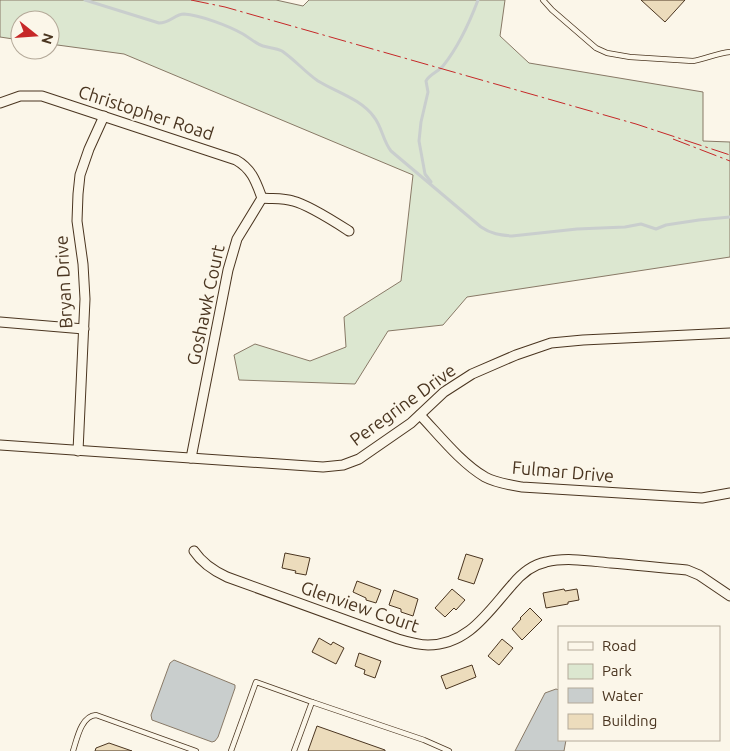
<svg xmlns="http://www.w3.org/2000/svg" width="730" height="751" font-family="Ubuntu,sans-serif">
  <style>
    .green { fill: #dce7d0; stroke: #887966 }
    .water { fill: #c9cecd; stroke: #887966 }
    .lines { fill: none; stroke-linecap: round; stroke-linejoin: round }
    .stream { stroke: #c9cecd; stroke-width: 3 }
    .building { fill: #ecdcbc; stroke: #4a3520 }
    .service-casing { stroke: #4a3520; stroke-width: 6 }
    .minor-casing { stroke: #4a3520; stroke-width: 11 }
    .service { stroke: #fbf6e9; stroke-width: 4.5 }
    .minor { stroke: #fbf6e9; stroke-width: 9 }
    .power { stroke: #c62828; stroke-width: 1; stroke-dasharray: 18 4 2.5 4; stroke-linecap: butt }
    .labels { text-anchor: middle; stroke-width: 4; stroke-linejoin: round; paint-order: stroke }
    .street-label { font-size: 18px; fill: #4a3520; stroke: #fbf6e9 }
  </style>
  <rect width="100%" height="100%" fill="#fbf6e9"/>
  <polygon class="green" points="0,0 276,0 303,6 309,0 505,0 500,36 529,63 703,92 703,141 730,142 730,257 467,297 443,325 388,331 355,384 239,380 234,355 255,344 310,361 346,347 344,317 401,281 413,175 124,54 50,44 50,20 20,20 20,40 0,37"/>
  <g class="water">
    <polygon points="174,660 235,685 235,688 218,737 215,741 212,742 152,720 151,715 170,663"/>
    <polygon points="556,689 559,690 559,740 566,740 564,751 515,751 545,693"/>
  </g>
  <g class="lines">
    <g class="stream">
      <path d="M85,0L159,23C170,23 175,14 184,14C200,15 229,26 243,34C250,38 256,44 263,46C270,48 276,48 282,51C295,60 305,72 318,81C336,92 361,99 374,117C382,127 383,141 391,151L481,227C491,234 500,235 512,236L577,229L625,227L641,224L656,229L666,225L679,223L699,220L730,217"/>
      <path d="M431,182L425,174L419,141L421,122L428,92L426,81C430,74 438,72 443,66C459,46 469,24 478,0"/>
    </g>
  </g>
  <g class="building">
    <polygon points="641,0 685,0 665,22"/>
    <polygon points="285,553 310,558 306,575 295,573 296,571 282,568"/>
    <polygon points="466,554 483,559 474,584 458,579"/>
    <polygon points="357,581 381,590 376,603 366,600 366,598 353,592"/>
    <polygon points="452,589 465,600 456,610 454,608 445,617 435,608"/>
    <polygon points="564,589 565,591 577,589 579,600 568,602 568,604 546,608 543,593"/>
    <polygon points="394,590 418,599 413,616 401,612 401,609 389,605"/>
    <polygon points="530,608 542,620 522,640 512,629 521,619 520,618"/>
    <polygon points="319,638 331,645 333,642 344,648 336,664 312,652"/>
    <polygon points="502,639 513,648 499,665 488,656"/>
    <polygon points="359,653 381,661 375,678 364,674 365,670 355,666"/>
    <polygon points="472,665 476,677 446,689 441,676"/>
    <polygon points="317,726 385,750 385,751 308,751"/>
    <polygon points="109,743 132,751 95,751 96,748"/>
  </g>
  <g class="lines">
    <defs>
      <g id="service">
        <path d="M543,0L552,10L596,48L607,53L630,57L693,61C706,59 717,53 730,52"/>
        <polyline points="312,702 424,740 449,751"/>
        <path d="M73,751C77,739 81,716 96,715L196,751"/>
        <polyline points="231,751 256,682 312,702 294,751"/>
      </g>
      <g id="minor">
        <path d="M0,103L20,96H42L236,160C252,169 256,182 262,198"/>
        <path d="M262,198C272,199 284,198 293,201C309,205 335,222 349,231"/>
        <polyline points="0,322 84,329"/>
        <path d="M420,415C439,435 461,463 485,477C496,483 510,485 522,487L702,498L730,493"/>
        <polyline points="0,445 323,467 343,465 359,459 411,423 444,392 472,374 516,355 551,343 583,340 730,333"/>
        <polyline points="78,451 85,299 83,264 77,221 78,194 80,175 89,149 104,116"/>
        <polyline points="191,458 228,270 237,239 262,198"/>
        <path d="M194,551C202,563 214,571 227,577L398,639C408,642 418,645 428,645C468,645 488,612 512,585C521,574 531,565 546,562C566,557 590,561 611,563C636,565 661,568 687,570L699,575L730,596"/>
      </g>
    </defs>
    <use href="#service" class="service-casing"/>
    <use href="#minor" class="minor-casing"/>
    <use href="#service" class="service"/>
    <use href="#minor" class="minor"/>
    <g class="power">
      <polyline points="191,0 225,7 636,124 730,155"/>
      <polyline points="673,139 730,161"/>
    </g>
  </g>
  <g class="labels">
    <g class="street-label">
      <text transform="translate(146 113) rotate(18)" y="6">Christopher Road</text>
      <text transform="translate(64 282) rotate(-93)" y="6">Bryan Drive</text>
      <text transform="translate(206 305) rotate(-78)" y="6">Goshawk Court</text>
      <text transform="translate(403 405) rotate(-36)" y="6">Peregrine Drive</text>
      <text transform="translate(563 472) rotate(5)" y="6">Fulmar Drive</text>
      <text transform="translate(360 607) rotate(19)" y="6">Glenview Court</text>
    </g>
  </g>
  <rect x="558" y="626" width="162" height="115" fill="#fbf6e9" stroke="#b4a999"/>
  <rect x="568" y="642" width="25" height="8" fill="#fbf6e9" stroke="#b4a999"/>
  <text x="602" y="651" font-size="15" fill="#4a3520">Road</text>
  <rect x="568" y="664" width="25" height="15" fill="#dce7d0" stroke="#b4a999"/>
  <text x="602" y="676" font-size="15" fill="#4a3520">Park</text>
  <rect x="568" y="688" width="25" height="15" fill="#c9cecd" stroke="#b4a999"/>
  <text x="602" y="701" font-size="15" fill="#4a3520">Water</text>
  <rect x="568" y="714" width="25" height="15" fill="#ecdcbc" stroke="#b4a999"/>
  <text x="602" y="726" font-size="15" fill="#4a3520">Building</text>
  <g transform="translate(35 35) rotate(107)"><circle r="24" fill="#fbf6e9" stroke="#b4a999"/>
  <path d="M0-4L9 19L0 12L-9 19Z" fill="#c62828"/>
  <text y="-8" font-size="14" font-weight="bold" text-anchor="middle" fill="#4a3520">N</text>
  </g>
</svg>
